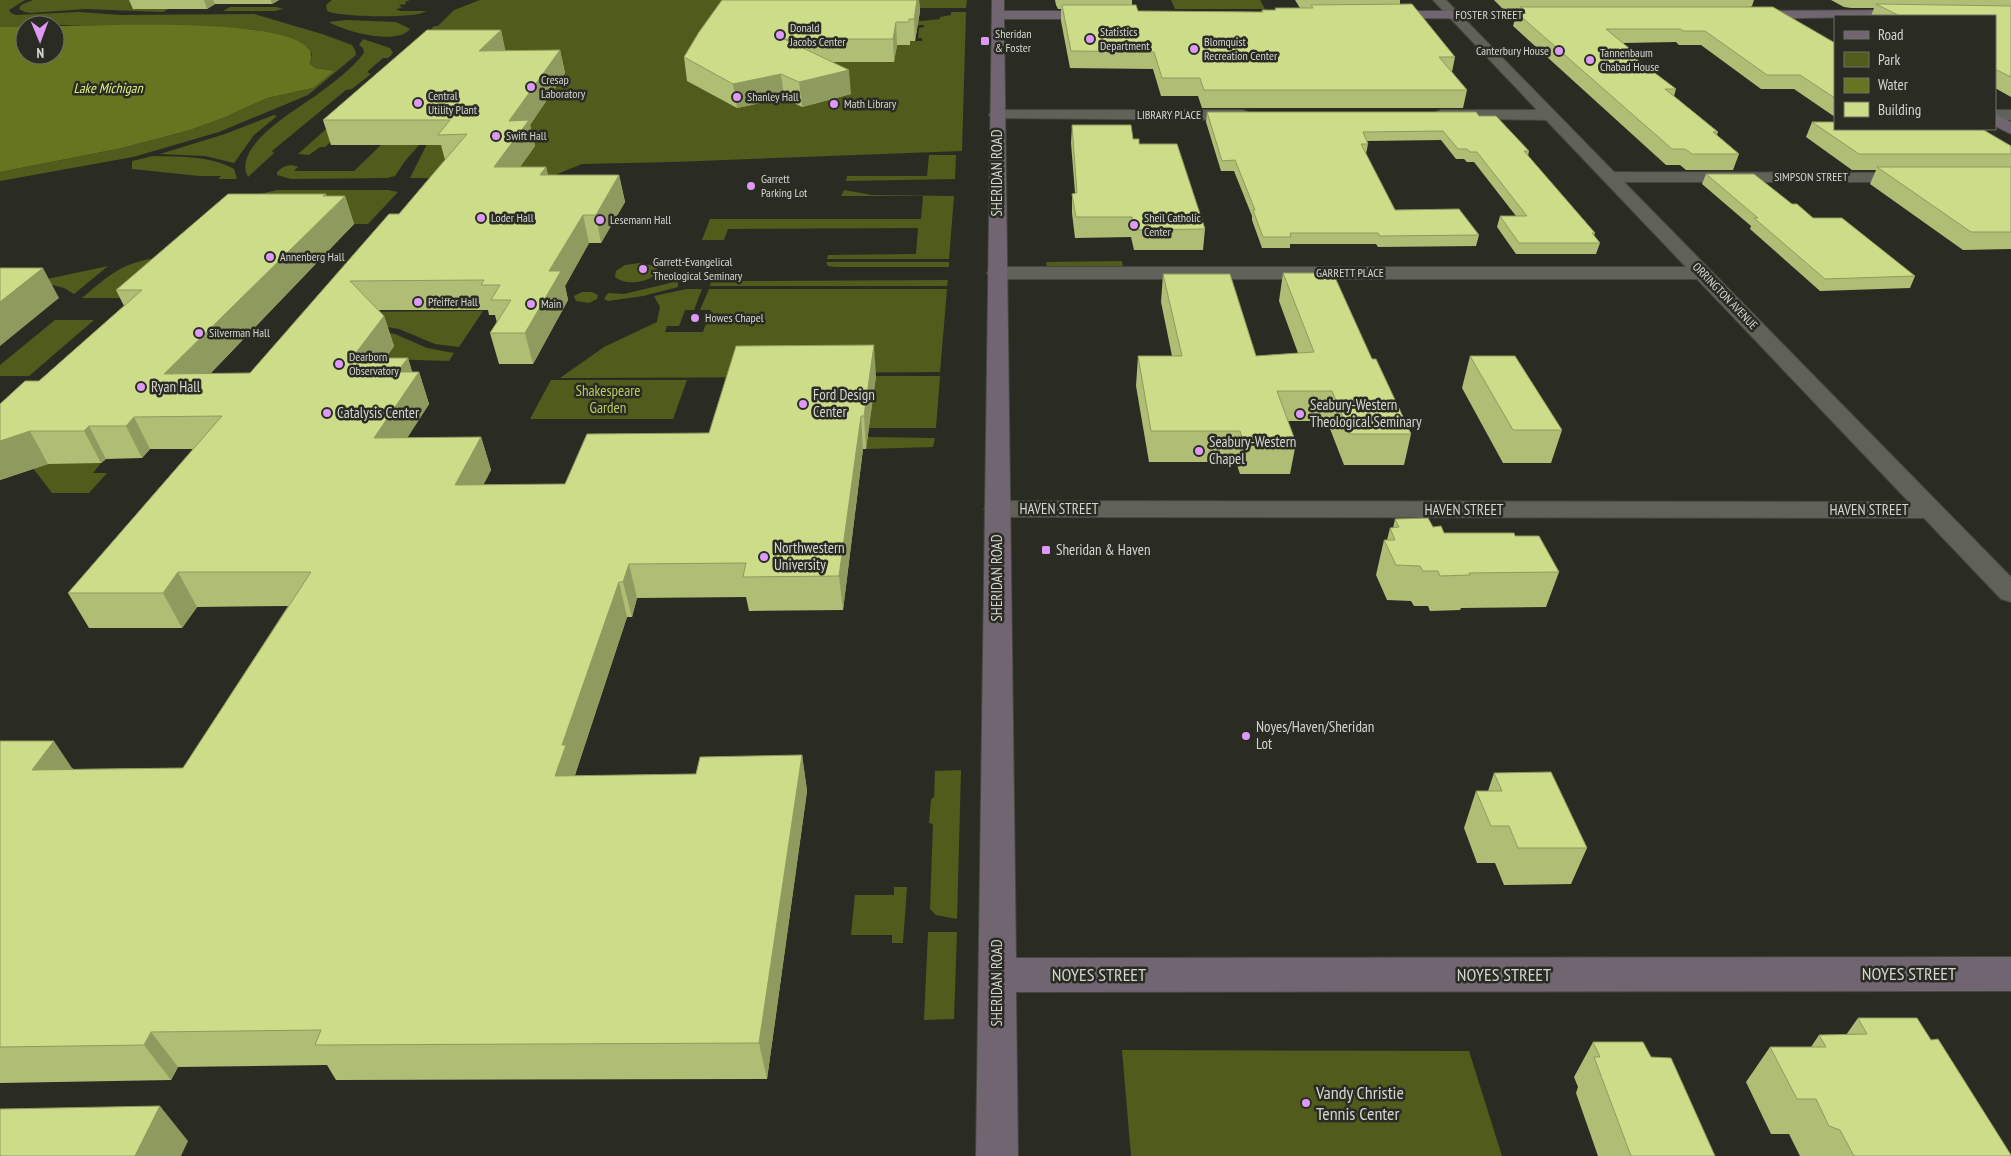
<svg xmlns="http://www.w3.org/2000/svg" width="2011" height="1156" font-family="'PT Sans Narrow',sans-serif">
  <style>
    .green { fill: #515b1c }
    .water { fill: #687520 }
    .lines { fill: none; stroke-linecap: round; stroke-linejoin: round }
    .street-casing { stroke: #454740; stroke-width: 2 }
    .secondary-casing { stroke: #454740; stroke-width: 2 }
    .street { fill: #606259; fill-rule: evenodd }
    .secondary { fill: #716571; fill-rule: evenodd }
    .wall { fill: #afbd75 }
    .shaded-wall { fill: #8f9a5f }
    .building { fill: #ccdc88; stroke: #8f9a5f }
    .poi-dot { fill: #dd99f3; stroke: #2a2c24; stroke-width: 2 }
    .labels { text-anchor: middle; stroke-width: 5; stroke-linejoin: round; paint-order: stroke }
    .far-street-label { font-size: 12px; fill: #d4d5d0; stroke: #2a2c24 }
    .far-poi-label { font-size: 12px; fill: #d4d5d0; stroke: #2a2c24; text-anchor: start }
    .far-water-label { font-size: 14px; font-style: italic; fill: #dbf080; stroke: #2a2c24 }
    .street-label { font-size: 15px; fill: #d4d5d0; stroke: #2a2c24 }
    .poi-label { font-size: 15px; fill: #d4d5d0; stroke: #2a2c24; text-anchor: start }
    .park-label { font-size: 15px; fill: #b7ca5a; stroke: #2a2c24 }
    .near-street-label { font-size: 18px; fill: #d4d5d0; stroke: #2a2c24 }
    .near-poi-label { font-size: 18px; fill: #d4d5d0; stroke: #2a2c24; text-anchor: start }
  </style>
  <rect width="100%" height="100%" fill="#2a2c24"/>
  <g class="green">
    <polygon points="0,0 25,0 9,10 11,13 16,15 79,12 121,15 254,14 322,34 352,45 355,50 356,55 308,95 219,132 133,157 0,181 0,172 122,148 190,130 223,118 267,98 313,88 333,71 315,68 310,64 312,54 308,47 256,30 233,28 55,25 0,27"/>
    <polygon points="33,0 149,0 137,8 168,9 163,12 85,9 31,13 25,12 19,9 21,5"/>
    <path d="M332,0H410L405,2L406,4L399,5L402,8L396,9L400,11H426C418,19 339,17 327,11L326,5Z"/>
    <polygon points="480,0 967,0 966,8 917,8 867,4 895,56 896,53 892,45 910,45 910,41 922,41 922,38 918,38 919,28 924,27 924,25 911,25 912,22 940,19 940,17 951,15 951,12 966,12 962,151 672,162 582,164 545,179 410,178 427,144 428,33 434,26 438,26 454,10"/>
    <polygon points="1171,0 1260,0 1265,9 1175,9"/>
    <polygon points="230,7 276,7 283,9 275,11 223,11"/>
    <path d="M346,20L396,22L410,29C397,46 343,31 329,22Z"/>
    <path d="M363,39L390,48L393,53L388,58H383L367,72L371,74L352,89L346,90L272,151L274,153L248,177C231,146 299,108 318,94C334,82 352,69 364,53L363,48L359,45Z"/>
    <polygon points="351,107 369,107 325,147 320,147 309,155 298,154"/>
    <polygon points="274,115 277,116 254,135 234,163 205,156 160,154 225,134"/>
    <path d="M381,145H419L405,161L395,176L387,178L291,179L277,175V172C283,166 290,163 298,167L294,171H354Z"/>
    <polygon points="929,155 956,155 955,179 846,181 847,176 927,176"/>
    <path d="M153,156C180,157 209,155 234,169L237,179H218L221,176H199L132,169V161Z"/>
    <polygon points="277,190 388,190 398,192 368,224 333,224 251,196"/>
    <polygon points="844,190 872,195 954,196 949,259 827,259 828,255 916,254 918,228 728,229 724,240 702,240 710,219 921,219 923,196 841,196"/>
    <path d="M156,258L121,298H82C108,276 121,263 156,258Z"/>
    <polygon points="1122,261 1123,267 1047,267 1046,262"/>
    <polygon points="826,262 949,262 949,267 835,267 828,266"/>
    <path d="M639,263L656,266L658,272C649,283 626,286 615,277L616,271L625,265Z"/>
    <polygon points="108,266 74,294 64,288 38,281"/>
    <polygon points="948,280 947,286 710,286 711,282 740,281"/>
    <polygon points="674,282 678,282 678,287 643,296 608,301 604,299 608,293 624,294"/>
    <polygon points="687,289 702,289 694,310 685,310 679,326 667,326 665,332 703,332 711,310 700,310 709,289 947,289 940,372 806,373 805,377 560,378 604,347 657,322 660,307 654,296"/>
    <polygon points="324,290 336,312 483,311 459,347 435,344 399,329 331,318 304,312"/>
    <polygon points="582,292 592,292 598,295 597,299 589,303 576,301 574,296"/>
    <polygon points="300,319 395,334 427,348 454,353 449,361 385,359 393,347"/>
    <polygon points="55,320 94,320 29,376 0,376 0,365"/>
    <polygon points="876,376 940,376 936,428 869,428"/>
    <polygon points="551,380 687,380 673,419 530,419"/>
    <polygon points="0,425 75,463 101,463 93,473 107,473 89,493 52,493"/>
    <polygon points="868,437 935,438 933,447 866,449"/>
    <polygon points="961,770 957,919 936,915 930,909 933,824 929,823 931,799 934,797 935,771"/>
    <polygon points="894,887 907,887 903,943 892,943 892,935 851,935 855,895 894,895"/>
    <polygon points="928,932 957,932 954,1019 924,1020"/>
    <polygon points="1122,1050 1469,1051 1502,1156 1131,1156"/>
  </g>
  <path class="water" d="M25,26V55H55V26C103,26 275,17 307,47C313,52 311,57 310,64L315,68L334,71L313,88L267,98L223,118L190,130L122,148L0,172V27Z"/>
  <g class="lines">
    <defs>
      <g id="street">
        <polygon points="1433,0 1446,0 1614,172 1917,173 1919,177 1917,181 1911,182 1624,182 2011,577 2011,602 2001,599 1924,518 997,517 988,514 984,509 988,504 997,501 1909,502 1697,279 997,279 990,277 987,273 990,269 997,267 1686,267 1546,120 1436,118 1433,115 1436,112 1441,110 1537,110"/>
        <polygon points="997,110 1243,110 1248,112 1251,115 1248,118 1243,120 992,118 989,115 992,112"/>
        <rect x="1995" y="110" width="16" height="10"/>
      </g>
      <g id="secondary">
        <polygon points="992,0 1004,0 1004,11 1099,11 1105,15 1099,19 1004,19 1016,958 2011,957 2011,991 1016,992 1018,1156 976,1156"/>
        <polygon points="1909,10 1913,11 1915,14 1914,16 1749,19 1743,15 1749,11"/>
        <polygon points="1384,11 1554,11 1560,15 1554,19 1380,18 1378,15"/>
        <polygon points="1995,114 2011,122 2011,134 1995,126"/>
      </g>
    </defs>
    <use href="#street" class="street-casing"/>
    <use href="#secondary" class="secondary-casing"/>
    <use href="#street" class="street"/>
    <use href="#secondary" class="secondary"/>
  </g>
  <g class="wall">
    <polygon points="129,0 279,0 272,4 215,4 207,9 133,9"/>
    <polygon points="722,0 919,0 920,11 915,41 910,41 910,45 897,45 894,62 833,62 851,94 802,107 784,98 737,108 687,81 684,57"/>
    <polygon points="1055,0 1132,0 1132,5 1138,11 1261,12 1262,10 1275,10 1275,8 1300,8 1295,0 1400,0 1400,4 1455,57 1452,72 1467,90 1463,108 1202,108 1198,96 1161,96 1153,69 1070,68 1061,21 1061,9 1058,9 1056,5"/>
    <polygon points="1494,0 1754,0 1752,6 1750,7 1835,43 1835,117 1794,89 1761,89 1701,45 1679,45 1676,42 1623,43 1630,49 1629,53 1676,89 1674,96 1718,132 1717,135 1739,154 1733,170 1686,170 1680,165 1666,165 1513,26 1517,13 1518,13 1519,9 1503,9"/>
    <polygon points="1831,0 2011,0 2011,97 1995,88 1995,16 1871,16 1874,8 1851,8 1844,7"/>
    <polygon points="501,30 505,51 560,50 565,73 530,125 535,146 520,167 546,167 548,175 619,175 625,202 601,243 589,243 565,286 568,300 533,364 499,364 490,333 497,323 495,315 489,315 488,310 379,310 384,316 394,346 386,358 408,358 412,372 419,372 429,404 407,438 481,437 491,470 483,485 565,484 709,433 876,376 866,449 863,449 843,610 749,611 746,597 637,598 632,617 627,617 575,775 575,776 696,774 802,755 807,791 767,1079 336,1080 327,1065 178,1067 171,1080 0,1083 0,741 74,769 183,768 288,606 197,607 182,628 89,628 68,593 193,449 150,449 142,458 106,459 101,463 48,464 0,480 39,381 124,306 116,290 327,196 345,196 354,224 210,374 250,373 399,214 445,160 441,145 331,145 323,120"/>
    <polygon points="1207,112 1479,116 1529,151 1528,156 1595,233 1594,236 1600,243 1596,254 1516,254 1497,227 1500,216 1516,216 1474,162 1467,162 1464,159 1456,159 1441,140 1367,141 1368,144 1366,154 1395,210 1479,235 1476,246 1378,247 1376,244 1290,244 1290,248 1262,248 1252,220 1252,216 1234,171 1221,171 1206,122"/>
    <polygon points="1812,122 2011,146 2011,249 1963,250 1870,184 1876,170 1852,170 1806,137"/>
    <polygon points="1072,125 1133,139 1139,144 1205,229 1203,250 1134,250 1131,237 1075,238 1072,213 1072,194 1075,193 1071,143"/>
    <polygon points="1706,174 1792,204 1813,218 1915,276 1910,288 1820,291 1750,229 1751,226 1702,184"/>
    <polygon points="1283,273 1372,359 1411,434 1404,465 1344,465 1327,421 1288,421 1296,443 1290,474 1240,474 1236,462 1149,462 1136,386 1138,356 1172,356 1161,302 1163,274 1256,356 1298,353 1279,301"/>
    <polygon points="1470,356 1562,430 1551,463 1503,463 1462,388"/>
    <polygon points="1395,519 1433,527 1444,533 1515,536 1559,572 1546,607 1461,608 1460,610 1430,611 1428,606 1414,606 1411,601 1387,600 1376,575 1384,540 1387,540 1390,528 1393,528"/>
    <polygon points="1494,773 1587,848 1571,884 1504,885 1495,863 1477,863 1464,828 1476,791 1488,791"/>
    <polygon points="1858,1018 1931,1040 2011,1156 1800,1156 1789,1134 1771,1134 1746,1082 1770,1047 1811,1047 1819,1035 1846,1035"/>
    <polygon points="1593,1042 1651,1057 1715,1156 1598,1156 1576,1093 1578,1087 1574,1077"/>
  </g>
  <g class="shaded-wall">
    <polygon points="204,0 213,0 215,4 207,9"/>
    <polygon points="271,0 279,0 272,4"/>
    <polygon points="917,0 919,0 920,11 915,41 914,19"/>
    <polygon points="896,22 897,45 894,62 893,39"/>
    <polygon points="501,30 506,53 479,51"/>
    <polygon points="560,50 565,73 530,125 535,146 501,193 494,167 509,121"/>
    <polygon points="849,70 851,94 802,107 799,82"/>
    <polygon points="781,74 784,98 737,108 733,84"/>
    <polygon points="546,167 552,193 540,175"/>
    <polygon points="619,175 625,202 601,243 596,215"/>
    <polygon points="326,194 332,210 345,196 354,224 179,406 164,374"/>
    <polygon points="583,215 589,243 565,286 568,300 533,364 525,333 549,271"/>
    <polygon points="43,268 59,298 0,346 0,302"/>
    <polygon points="384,316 394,346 363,389 352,358"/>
    <polygon points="874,345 876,376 866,449 864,416"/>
    <polygon points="408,358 414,378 419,372 429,404 386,471 374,438 397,372"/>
    <polygon points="861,416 863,449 843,610 839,576"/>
    <polygon points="134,417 150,449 142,458 126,426"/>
    <polygon points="89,426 106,459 101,463 84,431"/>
    <polygon points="30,431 48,464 0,480 0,441"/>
    <polygon points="481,437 491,470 466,519 455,485"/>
    <polygon points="629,564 637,598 632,617 623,582"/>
    <polygon points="178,572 197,607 182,628 163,593"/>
    <polygon points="619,582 627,617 575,775 577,781 555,776 562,745"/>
    <polygon points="54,741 78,777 32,770"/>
    <polygon points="802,755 807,791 767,1079 759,1043"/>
    <polygon points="151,1032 178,1067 171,1080 144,1045"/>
    <polygon points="160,1106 188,1141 181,1156 135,1156"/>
  </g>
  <g class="building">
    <polygon points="722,0 917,0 914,19 909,19 909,22 896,22 893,39 784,39 849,70 799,82 781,74 733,84 684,57 699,32"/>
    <polygon points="1412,4 1455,57 1439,57 1467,90 1204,90 1200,78 1162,78 1154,52 1071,51 1062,5 1136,5 1138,11 1263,12 1262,10 1276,10 1275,8 1313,8 1311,5"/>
    <polygon points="1876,4 2011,6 2011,77 1995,69 1995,16 1900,16"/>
    <polygon points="1520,7 1773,7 1835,43 1835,98 1800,75 1767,75 1705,31 1683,31 1680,29 1606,29 1630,49 1623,49 1676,89 1665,89 1718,132 1713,132 1739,154 1692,154 1685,149 1672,149 1517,13 1526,13"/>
    <polygon points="427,30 501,30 479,51 560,50 509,121 529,120 494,167 546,167 540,175 619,175 596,215 583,215 549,271 561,271 525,333 490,333 511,300 491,300 500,285 481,285 484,280 350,281 384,316 352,358 408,358 397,372 419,372 374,438 481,437 455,485 565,484 587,434 709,433 736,346 874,345 864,416 861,416 839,576 743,577 746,563 629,564 623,582 619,582 562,745 566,745 555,776 696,774 700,757 802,755 759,1043 315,1045 321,1030 151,1032 144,1045 0,1047 0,741 54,741 32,770 183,768 311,572 178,572 163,593 68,593 222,416 134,417 126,426 89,426 84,431 30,431 0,441 0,404 25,381 39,381 142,290 116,290 228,194 326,194 323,196 345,196 164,374 250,373 389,214 399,214 467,134 438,135 450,120 323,120"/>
    <polygon points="1207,112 1476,112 1479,116 1496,116 1529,151 1524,151 1595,233 1592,233 1600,243 1519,243 1500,216 1527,216 1477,152 1470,152 1467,149 1458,149 1443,131 1363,132 1368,144 1361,144 1395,210 1459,209 1479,235 1380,236 1378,233 1290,233 1291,237 1263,237 1253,210 1255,210 1235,160 1222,161"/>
    <polygon points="1812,122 1835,122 1835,129 1982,129 2011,146 2011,154 1859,154"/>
    <polygon points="1072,125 1131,125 1133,139 1139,139 1139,144 1177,144 1205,229 1135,230 1132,217 1076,217 1072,194 1077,193"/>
    <polygon points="1877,167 2011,167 2011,232 1971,232"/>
    <polygon points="1706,174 1754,174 1792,204 1797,204 1813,218 1842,218 1915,276 1825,279 1754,218 1758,218"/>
    <polygon points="0,268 43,268 0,302"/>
    <polygon points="1283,273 1333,273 1372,359 1376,359 1411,434 1350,434 1332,391 1277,391 1296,443 1244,443 1240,431 1151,431 1138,356 1182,356 1163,274 1230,274 1256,356 1314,352"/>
    <polygon points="1470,356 1515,356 1562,430 1513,430"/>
    <polygon points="1428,518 1433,527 1441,526 1444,533 1514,533 1515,536 1539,536 1559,572 1469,573 1470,575 1440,576 1438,571 1423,571 1420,566 1396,565 1384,540 1395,540 1390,528 1399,527 1395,519"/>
    <polygon points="1551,772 1587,848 1518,848 1509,826 1491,826 1476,791 1502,791 1494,773"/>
    <polygon points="1858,1018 1917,1018 1931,1040 1938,1039 2011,1155 2011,1156 1854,1156 1840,1130 1829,1126 1816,1099 1797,1099 1770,1047 1826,1047 1819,1035 1867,1034"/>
    <polygon points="1593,1042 1643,1042 1651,1057 1671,1058 1715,1156 1631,1156 1594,1057 1600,1057"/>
    <polygon points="160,1106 135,1156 0,1156 0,1109"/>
  </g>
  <g class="poi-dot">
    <circle cx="780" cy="35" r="5"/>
    <circle cx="1090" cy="39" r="5"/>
    <rect x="980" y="36" width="10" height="10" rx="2.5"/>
    <circle cx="1194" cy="49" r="5"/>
    <circle cx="1559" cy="51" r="5"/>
    <circle cx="1590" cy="60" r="5"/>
    <circle cx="531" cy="87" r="5"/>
    <circle cx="737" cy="97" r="5"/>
    <circle cx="418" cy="103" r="5"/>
    <circle cx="834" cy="104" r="5"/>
    <circle cx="496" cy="136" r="5"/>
    <circle cx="751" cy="186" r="5"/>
    <circle cx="481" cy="218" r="5"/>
    <circle cx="600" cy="220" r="5"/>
    <circle cx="1134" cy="225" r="5"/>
    <circle cx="270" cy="257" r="5"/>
    <circle cx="643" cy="269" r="5"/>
    <circle cx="418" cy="302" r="5"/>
    <circle cx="531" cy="304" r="5"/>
    <circle cx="695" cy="318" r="5"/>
    <circle cx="199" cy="333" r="5"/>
    <circle cx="339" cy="364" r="5"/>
    <circle cx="141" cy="387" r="5"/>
    <circle cx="803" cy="404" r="5"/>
    <circle cx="327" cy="413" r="5"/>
    <circle cx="1300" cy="414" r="5"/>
    <circle cx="1199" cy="451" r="5"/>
    <rect x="1041" y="545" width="10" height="10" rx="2.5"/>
    <circle cx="764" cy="557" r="5"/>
    <circle cx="1246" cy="736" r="5"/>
    <circle cx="1306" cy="1103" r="5"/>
  </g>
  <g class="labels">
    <g class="far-street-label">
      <text x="1489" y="19">FOSTER STREET</text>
      <text x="1169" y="119">LIBRARY PLACE</text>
      <text x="1811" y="181">SIMPSON STREET</text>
      <text x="1350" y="277">GARRETT PLACE</text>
      <text transform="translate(1725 296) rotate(46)" y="4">ORRINGTON AVENUE</text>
    </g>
    <g class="far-poi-label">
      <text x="790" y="32">Donald<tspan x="790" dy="14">Jacobs Center</tspan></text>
      <text x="1100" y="36">Statistics<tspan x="1100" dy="14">Department</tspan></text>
      <text x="995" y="38">Sheridan<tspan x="995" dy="14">&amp; Foster</tspan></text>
      <text x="1204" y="46">Blomquist<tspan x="1204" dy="14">Recreation Center</tspan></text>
      <text x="1549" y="55" text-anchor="end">Canterbury House</text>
      <text x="1600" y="57">Tannenbaum<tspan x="1600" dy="14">Chabad House</tspan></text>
      <text x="541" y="84">Cresap<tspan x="541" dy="14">Laboratory</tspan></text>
      <text x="428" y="100">Central<tspan x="428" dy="14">Utility Plant</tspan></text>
      <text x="747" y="101">Shanley Hall</text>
      <text x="844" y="108">Math Library</text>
      <text x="506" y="140">Swift Hall</text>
      <text x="761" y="183">Garrett<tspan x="761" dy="14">Parking Lot</tspan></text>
      <text x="491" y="222">Loder Hall</text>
      <text x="1144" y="222">Sheil Catholic<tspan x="1144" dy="14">Center</tspan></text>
      <text x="610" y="224">Lesemann Hall</text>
      <text x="280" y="261">Annenberg Hall</text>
      <text x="653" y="266">Garrett-Evangelical<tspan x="653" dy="14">Theological Seminary</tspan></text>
      <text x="428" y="306">Pfeiffer Hall</text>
      <text x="541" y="308">Main</text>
      <text x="705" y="322">Howes Chapel</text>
      <text x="209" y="337">Silverman Hall</text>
      <text x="349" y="361">Dearborn<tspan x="349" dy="14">Observatory</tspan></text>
    </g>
    <g class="far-water-label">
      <text x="108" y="93">Lake Michigan</text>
    </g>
    <g class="street-label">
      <text transform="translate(997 173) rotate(-90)" y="5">SHERIDAN ROAD</text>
      <text x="1059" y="514">HAVEN STREET</text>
      <text x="1464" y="515">HAVEN STREET</text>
      <text x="1869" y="515">HAVEN STREET</text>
      <text transform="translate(997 578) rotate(-90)" y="5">SHERIDAN ROAD</text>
      <text transform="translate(997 983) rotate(-90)" y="5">SHERIDAN ROAD</text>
    </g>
    <g class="poi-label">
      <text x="151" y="392">Ryan Hall</text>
      <text x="813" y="400">Ford Design<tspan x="813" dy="17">Center</tspan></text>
      <text x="1310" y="410">Seabury-Western<tspan x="1310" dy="17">Theological Seminary</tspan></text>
      <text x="337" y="418">Catalysis Center</text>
      <text x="1209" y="447">Seabury-Western<tspan x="1209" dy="17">Chapel</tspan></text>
      <text x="774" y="553">Northwestern<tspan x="774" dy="17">University</tspan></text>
      <text x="1056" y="555">Sheridan &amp; Haven</text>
      <text x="1256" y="732">Noyes/Haven/Sheridan<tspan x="1256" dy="17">Lot</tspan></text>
    </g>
    <g class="park-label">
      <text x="608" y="396">Shakespeare<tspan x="608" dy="17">Garden</tspan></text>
    </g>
    <g class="near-street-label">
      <text x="1909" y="980">NOYES STREET</text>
      <text x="1099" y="981">NOYES STREET</text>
      <text x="1504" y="981">NOYES STREET</text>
    </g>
    <g class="near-poi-label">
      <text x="1316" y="1099">Vandy Christie<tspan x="1316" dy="21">Tennis Center</tspan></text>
    </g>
  </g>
  <rect x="1834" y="15" width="162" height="115" fill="#2a2c24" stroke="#6e7069"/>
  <rect x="1844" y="31" width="25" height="8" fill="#716571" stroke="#6e7069"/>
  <text x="1878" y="40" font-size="15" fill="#d4d5d0">Road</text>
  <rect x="1844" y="52" width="25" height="15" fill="#515b1c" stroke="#6e7069"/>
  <text x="1878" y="65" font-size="15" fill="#d4d5d0">Park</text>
  <rect x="1844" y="78" width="25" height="15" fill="#687520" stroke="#6e7069"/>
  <text x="1878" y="90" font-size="15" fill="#d4d5d0">Water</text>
  <rect x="1844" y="102" width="25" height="15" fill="#ccdc88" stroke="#6e7069"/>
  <text x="1878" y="115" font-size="15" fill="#d4d5d0">Building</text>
  <g transform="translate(40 40) rotate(179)"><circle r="24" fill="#2a2c24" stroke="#6e7069"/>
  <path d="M0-4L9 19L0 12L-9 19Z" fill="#dd99f3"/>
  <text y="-8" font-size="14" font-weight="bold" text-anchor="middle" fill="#d4d5d0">N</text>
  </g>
</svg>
